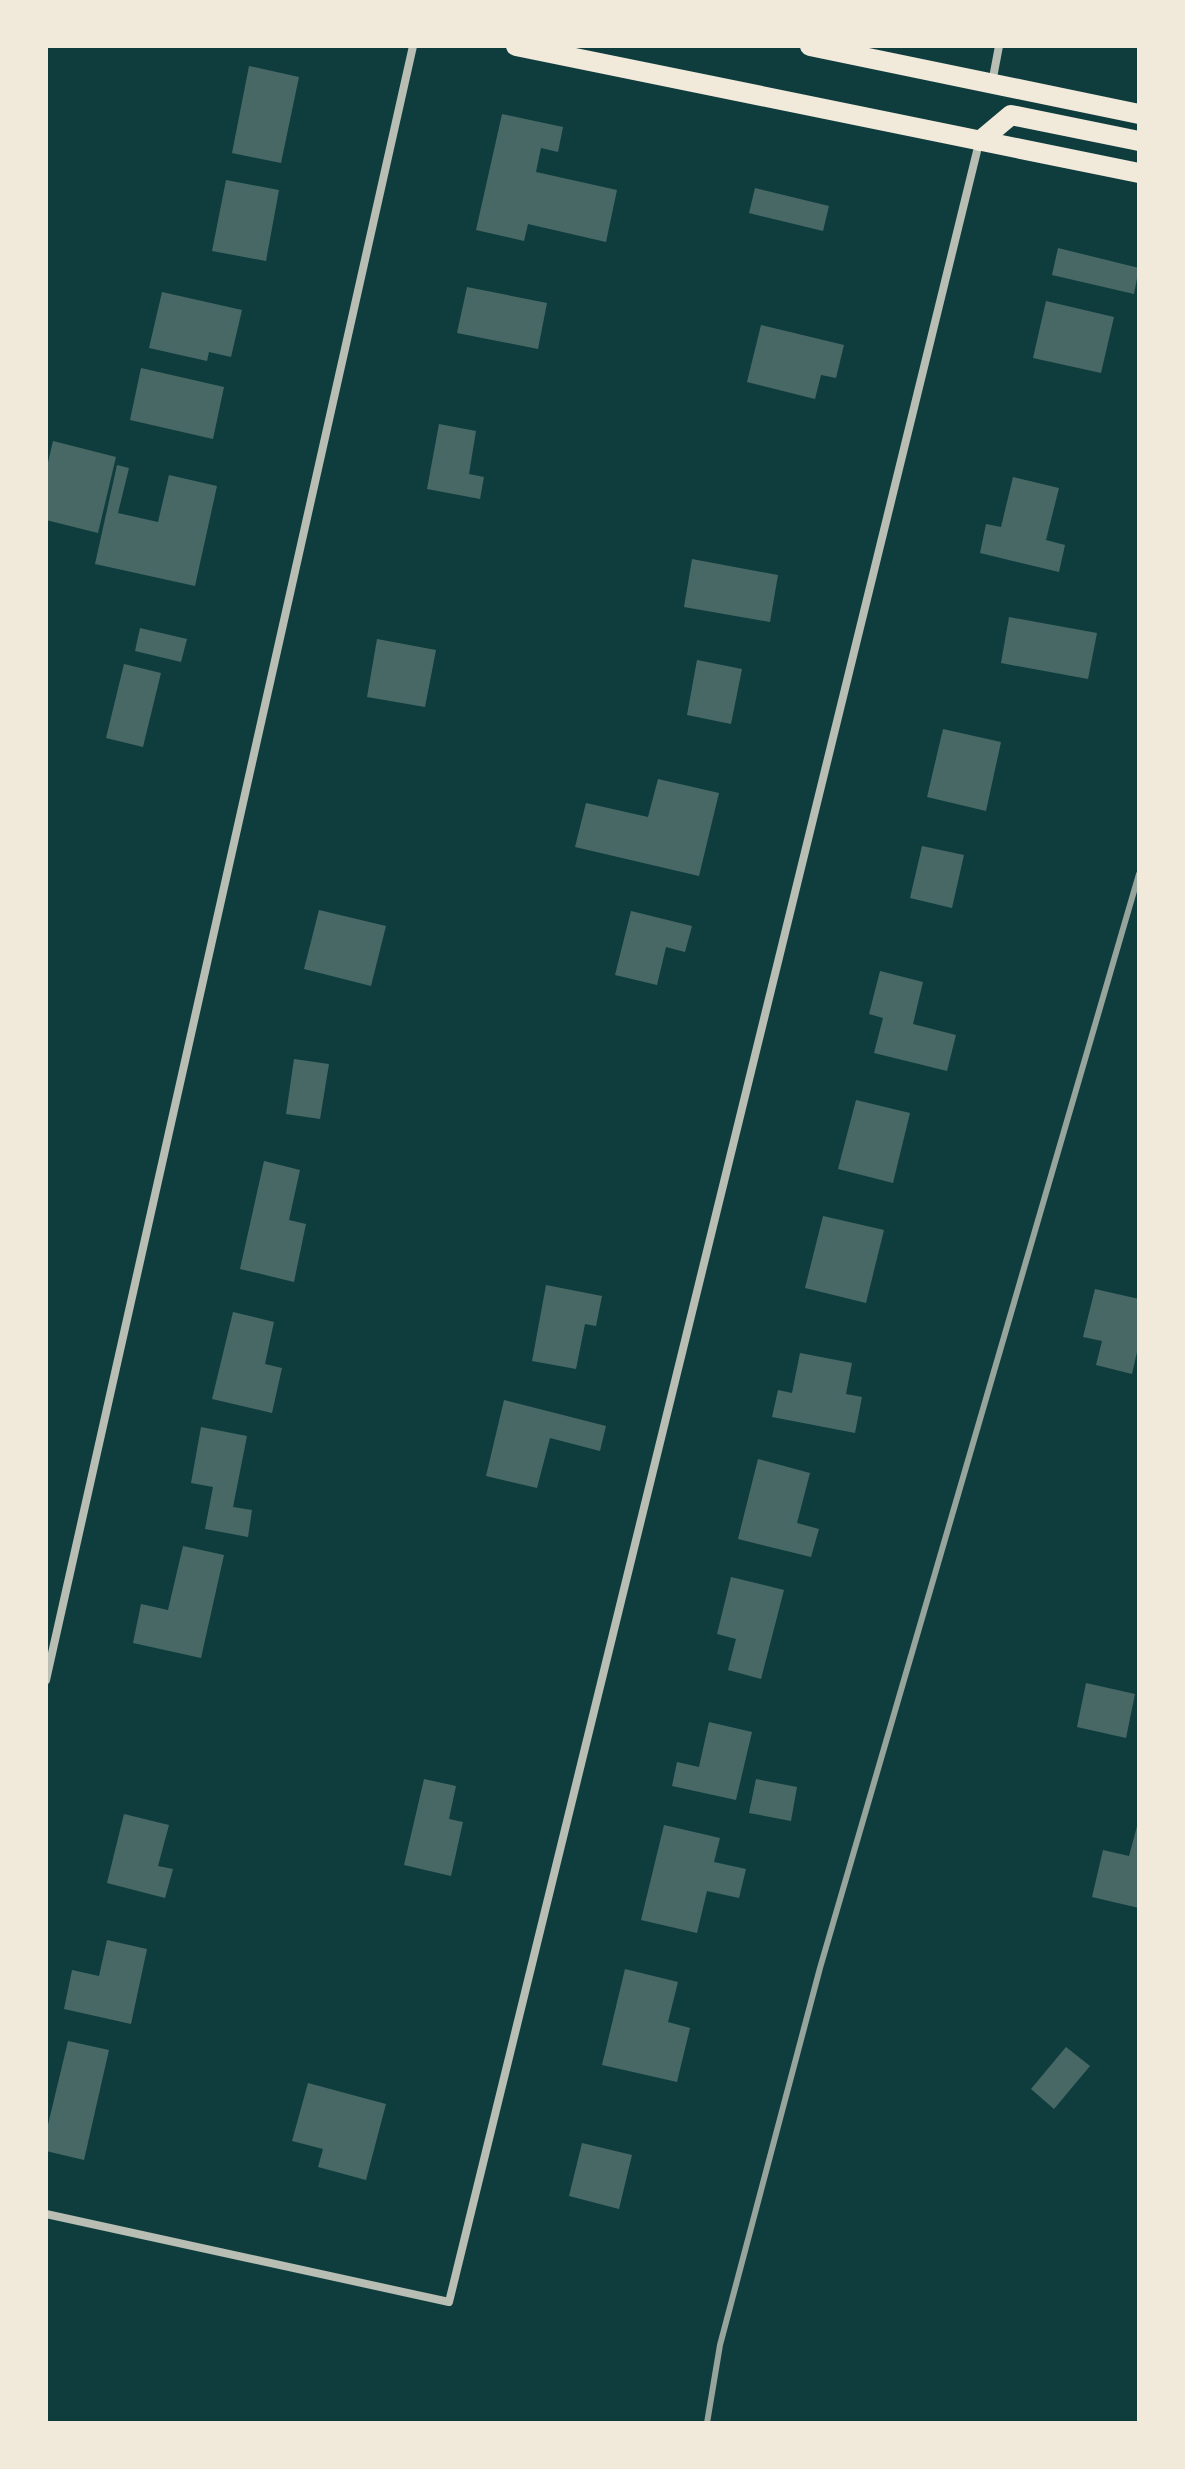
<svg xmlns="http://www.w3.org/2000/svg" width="1185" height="2469" font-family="Karla,sans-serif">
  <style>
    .building { fill: #486865 }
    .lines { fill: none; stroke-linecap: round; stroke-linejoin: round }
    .minor { stroke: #b8beb3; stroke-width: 8 }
    .primary { stroke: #f1e9da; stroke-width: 20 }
    .rail { stroke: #97a49c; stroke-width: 6 }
  </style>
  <rect width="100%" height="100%" fill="#0f3d3e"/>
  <g class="building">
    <polygon points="249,66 299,77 281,163 232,153"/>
    <polygon points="502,114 563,127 558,152 541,148 536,172 617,190 606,242 528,224 524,241 476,230"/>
    <polygon points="226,180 279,190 266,261 212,251"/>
    <polygon points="755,188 829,206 823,231 749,213"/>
    <polygon points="1058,248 1139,268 1134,294 1052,275"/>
    <polygon points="467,287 547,303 538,349 457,333"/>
    <polygon points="162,292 242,310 231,357 209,352 207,361 149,348"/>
    <polygon points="1046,301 1114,317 1101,373 1033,358"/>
    <polygon points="761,325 844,345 836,378 821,375 815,399 747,382"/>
    <polygon points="141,368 224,387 213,439 130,420"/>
    <polygon points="439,424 476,431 469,474 484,477 480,499 427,489"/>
    <polygon points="53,441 116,457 98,533 46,520 46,471"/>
    <polygon points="117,465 129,468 118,513 158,522 169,475 217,486 195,586 95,564"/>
    <polygon points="1013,477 1059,488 1046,540 1065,545 1059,572 980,553 986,524 1001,527"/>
    <polygon points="692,559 778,575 770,622 684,607"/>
    <polygon points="1009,617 1097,633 1088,679 1001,663"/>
    <polygon points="140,628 187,639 181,662 135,651"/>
    <polygon points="377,639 436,650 425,707 367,697"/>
    <polygon points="697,660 742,669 731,724 687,715"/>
    <polygon points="124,664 161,673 143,747 106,738"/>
    <polygon points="943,729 1001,742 986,811 927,797"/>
    <polygon points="658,779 719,793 699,876 575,847 586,803 648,817"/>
    <polygon points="922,846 964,855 952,908 910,898"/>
    <polygon points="319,910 386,926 371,986 304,969"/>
    <polygon points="631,911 692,926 685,952 666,947 657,985 615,975"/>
    <polygon points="880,971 923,982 913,1024 956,1035 947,1071 874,1053 883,1018 869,1014"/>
    <polygon points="294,1059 329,1064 320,1119 286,1114"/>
    <polygon points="856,1100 910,1113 893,1183 838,1169"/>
    <polygon points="264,1161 300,1170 289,1220 306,1224 294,1282 240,1269"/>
    <polygon points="823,1216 884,1230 866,1303 805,1288"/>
    <polygon points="546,1285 602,1296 596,1326 585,1324 576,1369 532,1361"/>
    <polygon points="1095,1289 1139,1299 1139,1343 1132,1374 1096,1365 1102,1341 1083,1337"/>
    <polygon points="233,1312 274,1322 265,1364 282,1368 272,1413 212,1399"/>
    <polygon points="800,1353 852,1363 846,1394 862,1397 855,1433 772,1417 778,1390 792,1393"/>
    <polygon points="504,1400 606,1426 600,1451 550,1438 537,1488 486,1476"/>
    <polygon points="201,1427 247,1436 233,1507 252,1510 248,1537 205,1529 213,1487 191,1483"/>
    <polygon points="758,1459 810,1473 797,1523 819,1529 811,1557 738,1539"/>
    <polygon points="183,1546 224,1555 201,1658 133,1643 141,1604 168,1610"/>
    <polygon points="731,1577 784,1590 761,1679 728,1670 736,1639 717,1634"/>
    <polygon points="1086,1683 1135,1694 1126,1738 1077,1727"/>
    <polygon points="709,1722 752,1732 736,1800 672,1786 677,1762 699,1767"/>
    <polygon points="424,1779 456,1786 449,1819 463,1822 451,1876 404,1865"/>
    <polygon points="756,1779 797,1787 791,1821 749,1813"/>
    <polygon points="124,1814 169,1825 158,1866 173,1869 165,1898 107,1883"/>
    <polygon points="1139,1819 1139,1908 1092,1897 1103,1850 1129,1856"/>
    <polygon points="664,1825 720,1838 714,1862 746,1869 739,1898 707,1891 697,1933 641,1920"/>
    <polygon points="107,1940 147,1949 131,2024 64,2009 72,1970 99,1976"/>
    <polygon points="625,1969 678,1982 668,2022 690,2028 677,2082 602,2065"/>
    <polygon points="68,2041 109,2050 84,2160 46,2151 46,2133"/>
    <polygon points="1066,2047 1090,2066 1054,2109 1031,2089"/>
    <polygon points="308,2083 386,2104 366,2180 318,2167 323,2149 292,2141"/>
    <polygon points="582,2143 632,2155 619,2209 569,2196"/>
  </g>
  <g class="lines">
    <g class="minor">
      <polyline points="992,83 999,46"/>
      <polyline points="46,1680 413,46"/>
      <polyline points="46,2214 449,2302 979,143"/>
    </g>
    <g class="primary">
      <polyline points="516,46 1139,173"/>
      <polyline points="810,46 1139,114"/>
      <polyline points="980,141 1011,115 1139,141"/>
    </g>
    <polyline class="rail" points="707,2423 720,2345 820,1968 1139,874"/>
  </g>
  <rect width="1185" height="2469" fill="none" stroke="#f1e9da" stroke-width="96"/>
</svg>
